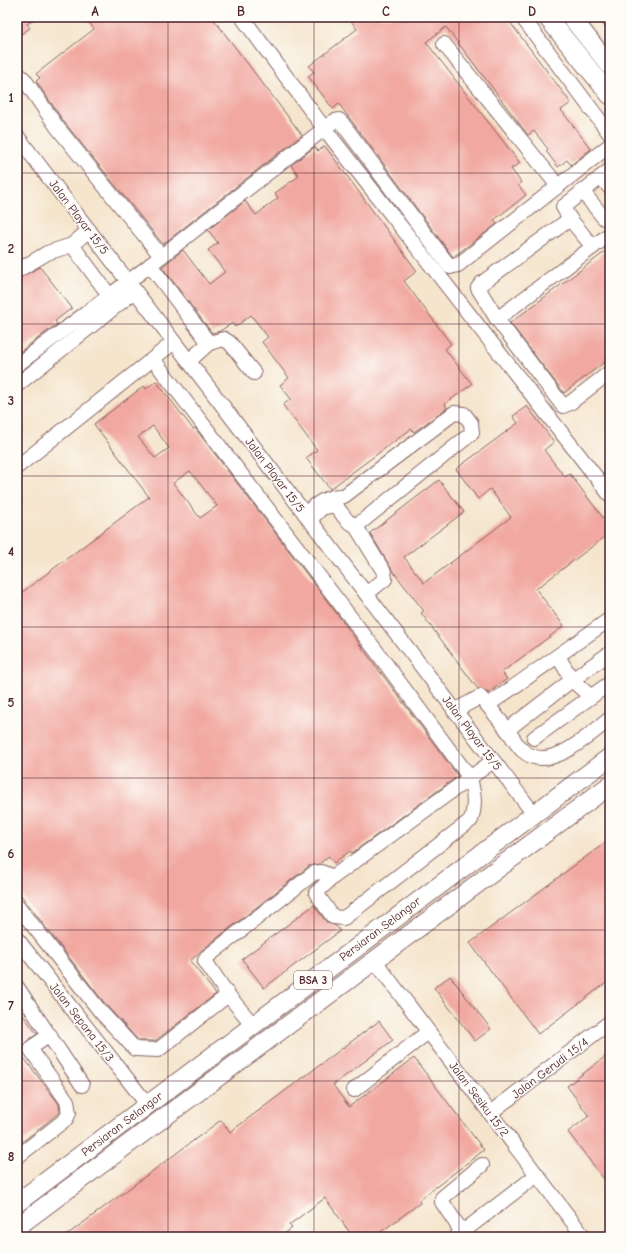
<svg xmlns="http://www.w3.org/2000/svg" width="627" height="1254" font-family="'Comic Neue',sans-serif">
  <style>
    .building { fill: #f1a8a0; fill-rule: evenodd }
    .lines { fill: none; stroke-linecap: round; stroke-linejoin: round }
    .minor-casing { stroke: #866464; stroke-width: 16 }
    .major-casing { stroke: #866464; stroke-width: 20 }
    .minor { stroke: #fff; stroke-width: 14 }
    .major { stroke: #fff; stroke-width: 18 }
    .grid { fill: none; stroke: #4a1f2b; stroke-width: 1; stroke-opacity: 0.55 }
    .labels { text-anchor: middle; stroke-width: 3; stroke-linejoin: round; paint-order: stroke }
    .shield { fill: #fdfcf7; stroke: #806168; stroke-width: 1 }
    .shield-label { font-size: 11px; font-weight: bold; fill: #4a1f2b }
    .street-label { font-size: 12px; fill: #4a1f2b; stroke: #fdfcf7 }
    .neatline { fill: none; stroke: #4a1f2b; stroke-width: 1.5 }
    .grid-label { font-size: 13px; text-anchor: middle; font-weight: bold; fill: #4a1f2b }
  </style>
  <rect width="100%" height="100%" fill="#fdfcf7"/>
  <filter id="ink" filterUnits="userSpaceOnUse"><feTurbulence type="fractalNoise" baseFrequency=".025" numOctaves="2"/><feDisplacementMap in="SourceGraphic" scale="8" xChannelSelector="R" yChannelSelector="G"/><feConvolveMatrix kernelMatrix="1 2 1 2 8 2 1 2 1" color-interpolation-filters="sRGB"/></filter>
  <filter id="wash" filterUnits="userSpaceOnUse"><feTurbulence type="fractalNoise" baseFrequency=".012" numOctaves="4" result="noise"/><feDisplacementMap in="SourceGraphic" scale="16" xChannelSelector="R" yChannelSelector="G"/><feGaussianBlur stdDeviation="0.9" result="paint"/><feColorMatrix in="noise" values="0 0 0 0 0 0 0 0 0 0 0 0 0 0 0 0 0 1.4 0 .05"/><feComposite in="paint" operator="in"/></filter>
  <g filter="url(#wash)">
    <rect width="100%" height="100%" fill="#f5e5cd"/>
    <g id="blocks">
      <g class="building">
        <polygon points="17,17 37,17 27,24 30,28 17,37"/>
        <polygon points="85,17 212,17 302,135 163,244 64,122 36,81 40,78 36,74 94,29"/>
        <polygon points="348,17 506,17 571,103 561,110 591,149 571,165 567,160 558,167 546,151 548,149 534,131 528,135 446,27 426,42 520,163 511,169 521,182 518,185 526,195 494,220 497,224 453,257 339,104 333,109 308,76 314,72 309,66 357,29"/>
        <polygon points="325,146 417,271 404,281 451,344 445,349 472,384 445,404 447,408 414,432 411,429 330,489 306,458 317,450 283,405 291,399 280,385 289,378 262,342 268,337 251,315 235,327 232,323 220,331 212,333 162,267 183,250 209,284 225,272 208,250 218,243 208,230 245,201 256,215 278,198 275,193 299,176 291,165 315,147 318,151"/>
        <polygon points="610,248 610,358 564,393 510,323"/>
        <polygon points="40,267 72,308 55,321 57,324 17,354 17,279"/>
        <path d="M156,381L193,429L195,428L337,614L458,776L352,853L350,851L334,863L329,856L319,864L309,866L202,950L190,961L216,994L155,1041H139L106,1005L17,890V596L149,497L94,424L144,386L146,389ZM153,426L169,448L155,458L138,437ZM190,471L217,506L200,518L173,483Z"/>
        <polygon points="527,406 554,442 544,450 565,477 570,474 610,527 610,533 536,589 564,626 502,672 507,679 488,693 482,689 478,689 421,613 424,611 392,570 370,533 439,480 464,512 404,557 424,583 511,517 490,489 478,499 456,469 518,423 513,416"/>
        <polygon points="610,839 610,980 538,1034 470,943"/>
        <polygon points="314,905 326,922 336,926 340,931 264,988 242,959"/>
        <polygon points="450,976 491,1029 475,1041 434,988"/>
        <polygon points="17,1007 37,1034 17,1049 59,1104 60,1112 17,1146"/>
        <polygon points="379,1021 393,1040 333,1085 349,1107 414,1058 484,1150 419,1200 420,1203 374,1237 353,1237 325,1198 289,1225 292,1228 280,1237 64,1237 221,1120 230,1132"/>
        <polygon points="610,1053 610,1187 568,1132 589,1116 567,1086"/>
      </g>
    </g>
  </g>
  <g filter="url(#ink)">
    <use href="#blocks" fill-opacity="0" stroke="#866464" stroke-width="1"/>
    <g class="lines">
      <defs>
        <g id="minor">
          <polyline points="242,17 324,128 610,495"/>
          <polyline points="522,17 610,134"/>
          <polyline points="607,17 610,21"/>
          <polyline points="444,44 558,186"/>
          <polyline points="17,73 24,79 57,127 161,256"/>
          <polyline points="17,136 534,814"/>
          <polyline points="610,170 563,207 570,219 482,283 478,288 497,319 563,406 570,403 610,372"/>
          <polyline points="601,177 610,188"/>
          <polyline points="582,191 604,218"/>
          <polyline points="570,219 593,247"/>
          <polyline points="72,245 109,295"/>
          <polyline points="150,265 209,343"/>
          <polyline points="17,271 47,253 72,245 89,230"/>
          <polyline points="497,319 610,234"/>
          <path d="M153,359L377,652L470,778C474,794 476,805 471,820L344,918L333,917L316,893L333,877L493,761"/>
          <polyline points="189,361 209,343 224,339 230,343 254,373"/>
          <polyline points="17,365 145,269 334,121 339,120 342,123 450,267 458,265 610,145"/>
          <polyline points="17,385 135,291"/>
          <polyline points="17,467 174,342"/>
          <path d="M305,514C316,504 328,495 344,496L454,413L464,414L471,423L472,433L360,523C346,528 343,511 334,505L322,508L309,520"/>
          <polyline points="355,525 384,572 385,579 366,594"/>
          <polyline points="558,656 572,680 591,697"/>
          <polyline points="488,705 610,619"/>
          <path d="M454,711L480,697C491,708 501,722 511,735C514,740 518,746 522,750C549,775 588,735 610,719"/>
          <polyline points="507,730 572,680 610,653"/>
          <polyline points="534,738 610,683"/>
          <polyline points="17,905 100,1011 135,1049 158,1050 228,995"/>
          <polyline points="17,939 147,1104"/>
          <polyline points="375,961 584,1237"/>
          <polyline points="17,987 82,1085"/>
          <polyline points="253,1025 228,995 205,961 207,957 314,873 321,872 333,877"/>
          <polyline points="354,1090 428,1032"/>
          <polyline points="490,1113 610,1022"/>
          <polyline points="17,1157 66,1119 69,1113 67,1101 31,1050 32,1047 50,1035"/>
          <polyline points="462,1232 442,1202 442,1198 482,1165"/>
          <polyline points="456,1237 537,1175"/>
        </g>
        <g id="major">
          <polyline points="547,17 610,95"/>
          <polyline points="571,17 610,66"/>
          <polyline points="17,1203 610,757"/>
          <polyline points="17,1227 610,785"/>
        </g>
      </defs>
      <use href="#minor" class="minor-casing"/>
      <use href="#major" class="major-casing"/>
      <use href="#minor" class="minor"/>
      <use href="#major" class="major"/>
    </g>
  </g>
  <path class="grid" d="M168,17V1237M314,17V1237M459,17V1237M17,173H610M17,324H610M17,476H610M17,627H610M17,778H610M17,930H610M17,1081H610"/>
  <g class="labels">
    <rect class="shield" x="294" y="971" width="38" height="18" rx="3"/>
    <g class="shield-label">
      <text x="313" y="984">BSA 3</text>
    </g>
    <g class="street-label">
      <text transform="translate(79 217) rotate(53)" y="4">Jalan Playar 15/5</text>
      <text transform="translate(275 475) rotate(53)" y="4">Jalan Playar 15/5</text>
      <text transform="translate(472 733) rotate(53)" y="4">Jalan Playar 15/5</text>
      <text transform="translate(380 929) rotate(-37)" y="4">Persiaran Selangor</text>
      <text transform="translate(82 1022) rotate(52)" y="4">Jalan Sepana 15/3</text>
      <text transform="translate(550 1068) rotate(-37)" y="4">Jalan Gerudi 15/4</text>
      <text transform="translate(479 1099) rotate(53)" y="4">Jalan Sesiku 15/2</text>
      <text transform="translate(122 1124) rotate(-37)" y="4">Persiaran Selangor</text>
    </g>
  </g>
  <rect width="627" height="1254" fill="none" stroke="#fdfcf7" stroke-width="44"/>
  <rect x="22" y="22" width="583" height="1210" class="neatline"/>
  <g class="grid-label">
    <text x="95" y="16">A</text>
    <text x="241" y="16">B</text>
    <text x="386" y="16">C</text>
    <text x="532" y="16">D</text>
    <text x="11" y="102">1</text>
    <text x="11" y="253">2</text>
    <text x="11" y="405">3</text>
    <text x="11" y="556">4</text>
    <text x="11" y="707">5</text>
    <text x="11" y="858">6</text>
    <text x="11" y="1010">7</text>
    <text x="11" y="1161">8</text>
  </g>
</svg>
